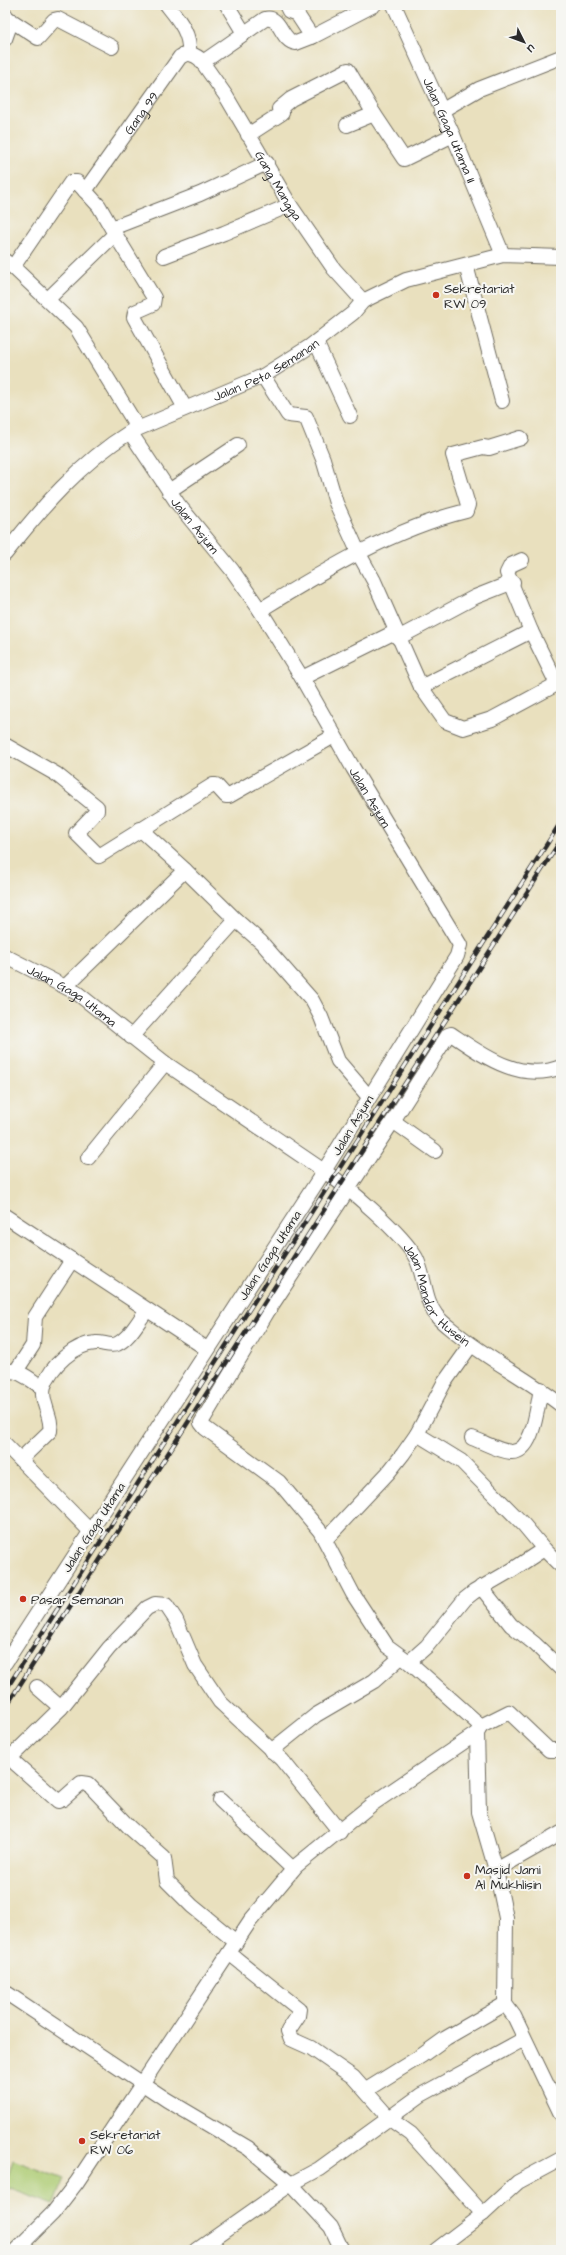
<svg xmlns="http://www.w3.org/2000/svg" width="566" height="2255" font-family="'Architects Daughter',sans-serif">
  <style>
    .green { fill: #aecc74; stroke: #6c7c50 }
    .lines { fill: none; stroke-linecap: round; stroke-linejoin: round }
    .minor-casing { stroke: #6e6a5e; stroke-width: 16 }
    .minor { stroke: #fff; stroke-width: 14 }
    .rail-casing { stroke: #2b2b2b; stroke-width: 4.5 }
    .rail { stroke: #f6f6f2; stroke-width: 3; stroke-dasharray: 9; stroke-linecap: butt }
    .poi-dot { fill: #c8321e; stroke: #f6f6f2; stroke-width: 1.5 }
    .labels { text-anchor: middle; stroke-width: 4; stroke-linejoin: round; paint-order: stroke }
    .street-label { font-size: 13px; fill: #2b2b2b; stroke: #f6f6f2 }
    .poi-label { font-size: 13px; fill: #2b2b2b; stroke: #f6f6f2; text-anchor: start }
  </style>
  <rect width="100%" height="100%" fill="#f6f6f2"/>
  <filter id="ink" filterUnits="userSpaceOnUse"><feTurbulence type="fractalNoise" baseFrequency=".025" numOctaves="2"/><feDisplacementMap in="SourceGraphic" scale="8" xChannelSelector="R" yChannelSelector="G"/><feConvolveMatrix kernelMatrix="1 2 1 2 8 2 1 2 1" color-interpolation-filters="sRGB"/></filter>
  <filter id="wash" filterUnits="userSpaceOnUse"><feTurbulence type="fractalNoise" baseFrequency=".012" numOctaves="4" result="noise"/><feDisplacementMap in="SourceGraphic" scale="16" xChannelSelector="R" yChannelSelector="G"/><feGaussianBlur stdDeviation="0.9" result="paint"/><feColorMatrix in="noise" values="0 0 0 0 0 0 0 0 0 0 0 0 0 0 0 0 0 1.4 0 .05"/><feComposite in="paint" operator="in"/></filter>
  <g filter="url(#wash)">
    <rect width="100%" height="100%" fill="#e9e0be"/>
    <polygon class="green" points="13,2160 64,2179 54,2205 5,2187"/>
  </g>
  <g filter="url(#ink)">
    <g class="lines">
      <defs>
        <g id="minor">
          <path d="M167,5C179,20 191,34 189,54"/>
          <polyline points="227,5 244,33"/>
          <polyline points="286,5 289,11 297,14 312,37"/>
          <path id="s1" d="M394,5L453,135L503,255"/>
          <polyline points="5,14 10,25 5,39"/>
          <polyline points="9,19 38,38 54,20 58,19 112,47"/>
          <path d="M203,62L265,19C281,15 281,42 296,43L314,36L374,5"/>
          <polyline points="441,111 479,89 561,57"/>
          <polyline points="347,125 374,114 404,159 453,135"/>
          <polyline points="248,135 282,113 279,109 291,99 348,70 374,114"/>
          <path id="s2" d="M85,191L180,57C188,52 194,54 200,59L226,96L290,205L334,269L363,301"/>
          <polyline points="112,228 200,194 267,163"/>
          <polyline points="115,234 154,298 153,304 135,312 134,317 185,408"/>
          <polyline points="164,256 224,233 290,205"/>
          <polyline points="5,261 13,267 76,327 138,428"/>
          <polyline points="466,265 502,401"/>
          <polyline points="13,267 71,182 77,182 99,206 115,234 48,299"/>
          <polyline points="316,342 350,416"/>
          <polyline points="263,376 288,415 306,417 323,459 336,503 359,554 374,581 421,687 445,721 463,728 476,724 492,719 557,684 531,631 507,573 511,565 522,560"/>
          <path id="s3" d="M130,432L178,504L232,570L260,610L302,678L353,768L460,945L457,956L324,1171C348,1187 402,1233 416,1258C425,1276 424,1299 436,1315C441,1322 450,1328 456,1333C489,1360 528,1379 561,1405"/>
          <polyline points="169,491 238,445"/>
          <path id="s4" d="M5,554C41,508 80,463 130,432L263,376L309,347L353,313L363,301L406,280L503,255L561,257"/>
          <path d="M260,610C324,571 392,529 466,511L468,505L453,455L483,447L489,448L521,438"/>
          <polyline points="398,638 475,597 513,582"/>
          <polyline points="302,678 395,632"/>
          <polyline points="421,687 531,631"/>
          <polyline points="5,745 56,774 97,807 97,811 76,833 99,856 213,785 216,785 226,796 229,796 334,736"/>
          <polyline points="140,829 185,870"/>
          <polyline points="236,920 261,942 312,1000 321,1017 338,1061 369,1097"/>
          <path id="s5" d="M5,956L77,993L165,1063L324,1171L5,1663"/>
          <polyline points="66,986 185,870 187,872 236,920 131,1037"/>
          <path d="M393,1121L448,1035L451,1034C484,1056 520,1083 561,1067"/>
          <polyline points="88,1158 165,1063"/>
          <polyline points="5,1216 207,1349"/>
          <polyline points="16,1371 33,1345 35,1317 72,1260"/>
          <path d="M5,1372C16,1366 33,1382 43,1388"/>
          <polyline points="417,1434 461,1461 524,1525 544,1549"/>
          <path d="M472,1438C484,1442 498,1451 511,1452C534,1453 537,1406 541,1389"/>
          <polyline points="5,1444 90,1531"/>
          <path d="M21,1459L50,1431C53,1417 39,1400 44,1386C51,1366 74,1344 96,1343C102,1342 110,1347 117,1344C130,1338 138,1321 147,1310"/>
          <polyline points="325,1540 388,1473 403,1454 417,1434 444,1383 471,1345"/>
          <polyline points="481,1587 511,1625 535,1644 561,1669"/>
          <polyline points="409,1662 427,1646 465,1599 474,1592 512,1570 544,1549 559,1564 561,1562"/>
          <polyline points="37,1687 61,1708 109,1648 147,1608 155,1604 166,1605 176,1620 195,1665 220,1702 282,1760 340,1832"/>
          <polyline points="61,1708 14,1754 13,1758 15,1763 58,1801 63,1799 81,1783 88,1784 130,1828 164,1858 167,1881 192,1906 236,1942"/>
          <polyline points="481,1726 509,1712 549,1750 561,1750"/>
          <polyline points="477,1733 479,1812 496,1870 506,1918 505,2004 514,2016 561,2114"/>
          <polyline points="271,1751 316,1715 374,1681 401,1657"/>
          <polyline points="220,1800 293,1869"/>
          <polyline points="496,1870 561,1833"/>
          <polyline points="229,1953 299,2009 298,2016 288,2031 291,2039 311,2048 353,2077 390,2119 411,2134 483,2214"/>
          <polyline points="5,1992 167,2100 248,2148 291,2184 331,2227 342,2250"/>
          <polyline points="366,2090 421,2056 446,2038 505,2004"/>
          <polyline points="16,2250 53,2213 77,2182 250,1921 296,1866 371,1805 477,1733 481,1726 409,1662 387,1646 353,1594 320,1531 279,1482 205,1428 201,1423 268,1311 393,1121 435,1151"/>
          <polyline points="197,2250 291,2184 319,2169 421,2095 524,2039"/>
          <polyline points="436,2250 483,2214 518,2182 561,2159"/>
        </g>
      </defs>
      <use href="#minor" class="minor-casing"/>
      <use href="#minor" class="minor"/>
      <defs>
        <g id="rail">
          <polyline points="5,1691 561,822"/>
          <polyline points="5,1708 561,840"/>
        </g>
      </defs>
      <use href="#rail" class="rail-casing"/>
      <use href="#rail" class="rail"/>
    </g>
  </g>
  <g class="poi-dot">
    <circle cx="436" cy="295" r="4"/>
    <circle cx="23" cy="1599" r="4"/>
    <circle cx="467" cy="1876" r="4"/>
    <circle cx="82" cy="2141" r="4"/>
  </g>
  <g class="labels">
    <g class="street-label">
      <text dy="5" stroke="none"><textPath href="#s2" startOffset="96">Gang 99</textPath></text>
      <text dy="5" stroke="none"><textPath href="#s1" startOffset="137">Jalan Gaga Utama II</textPath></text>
      <text dy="5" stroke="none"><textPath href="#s2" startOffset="335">Gang Mangga</textPath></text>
      <text dy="5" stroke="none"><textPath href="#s4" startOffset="325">Jalan Peta Semanan</textPath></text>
      <text dy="5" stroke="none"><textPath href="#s3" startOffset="114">Jalan Asjum</textPath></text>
      <text dy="5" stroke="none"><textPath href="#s3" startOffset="438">Jalan Asjum</textPath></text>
      <text dy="5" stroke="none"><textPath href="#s5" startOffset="78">Jalan Gaga Utama</textPath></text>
      <text transform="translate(352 1125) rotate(-59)" y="5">Jalan Asjum</text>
      <text transform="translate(269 1255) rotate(-57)" y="5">Jalan Gaga Utama</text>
      <text dy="5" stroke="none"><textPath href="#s3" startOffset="1046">Jalan Mandor Husein</textPath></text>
      <text transform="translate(93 1527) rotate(-57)" y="5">Jalan Gaga Utama</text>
    </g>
    <g class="poi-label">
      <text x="444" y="293">Sekretariat<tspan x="444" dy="15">RW 09</tspan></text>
      <text x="31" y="1604">Pasar Semanan</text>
      <text x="475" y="1874">Masjid Jami<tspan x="475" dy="15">Al Mukhlisin</tspan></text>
      <text x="90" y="2139">Sekretariat<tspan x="90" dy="15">RW 06</tspan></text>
    </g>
  </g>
  <rect width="566" height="2255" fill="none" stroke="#f6f6f2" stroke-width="20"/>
  <g transform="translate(524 42) rotate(132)" stroke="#f6f6f2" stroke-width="3" paint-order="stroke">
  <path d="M0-3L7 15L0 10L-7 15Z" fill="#2b2b2b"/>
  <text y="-6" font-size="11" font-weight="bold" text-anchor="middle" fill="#2b2b2b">U</text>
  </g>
</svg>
